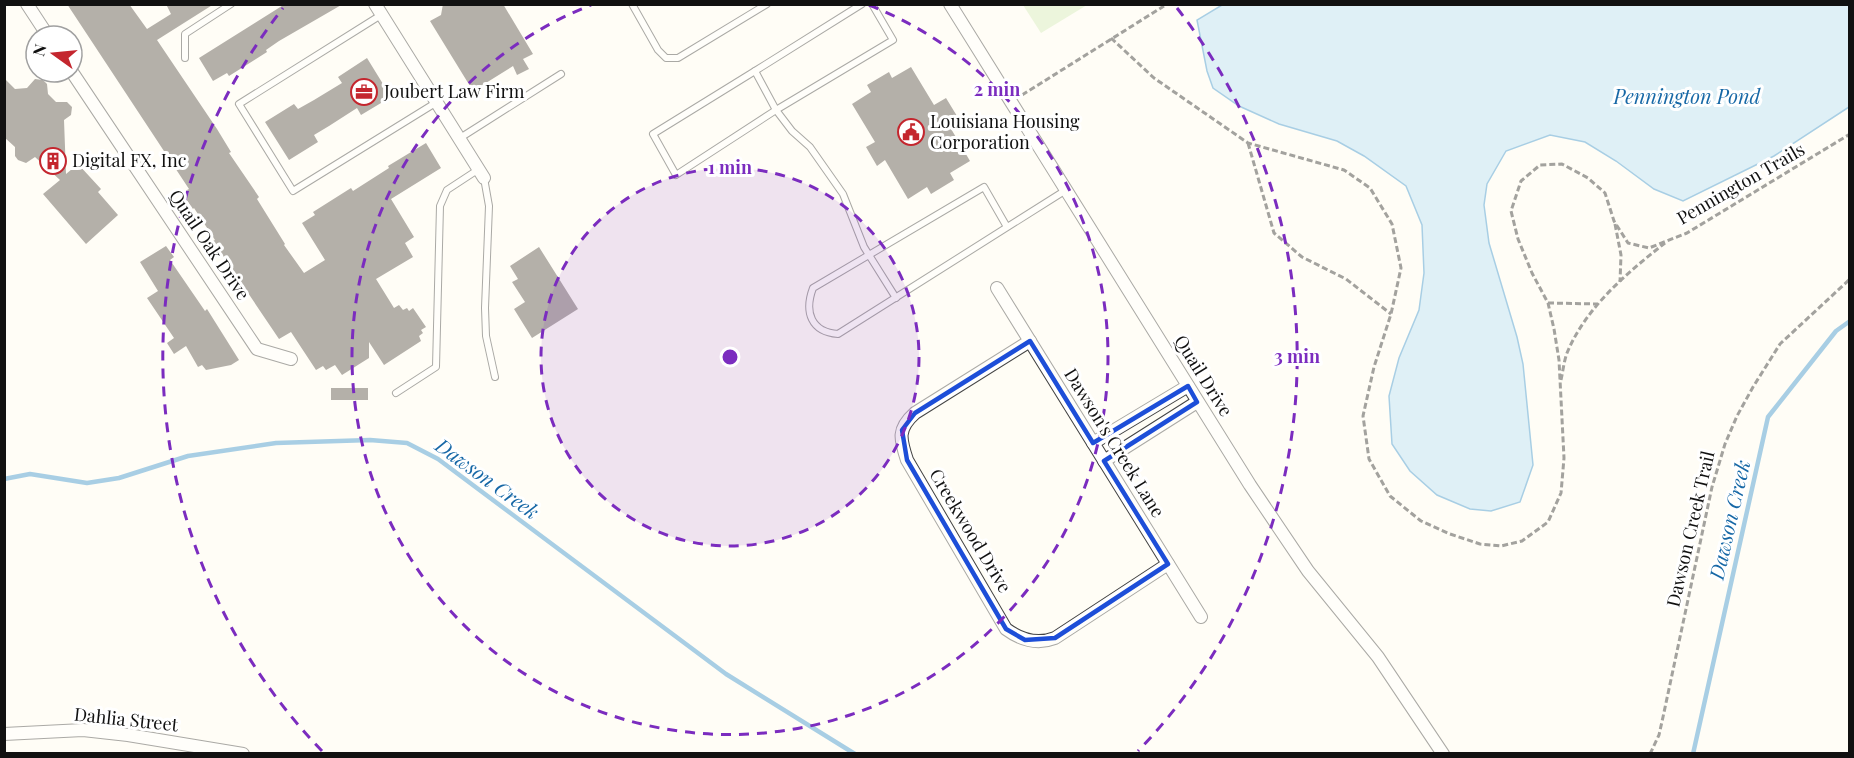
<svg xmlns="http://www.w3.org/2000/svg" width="1854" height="758" font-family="'Playfair Display',serif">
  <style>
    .green { fill: #d5ebbd }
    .water { fill: #b9e0f7; stroke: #3f96cf; stroke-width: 1.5 }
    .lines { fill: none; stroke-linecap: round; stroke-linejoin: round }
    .stream { stroke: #3f96cf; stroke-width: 4.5 }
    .building { fill: #5a524d }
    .service-casing { stroke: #444; stroke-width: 8 }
    .minor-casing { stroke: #444; stroke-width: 14 }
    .path { stroke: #333; stroke-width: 3; stroke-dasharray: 6 3; stroke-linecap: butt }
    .service { stroke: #fff; stroke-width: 6 }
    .minor { stroke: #fff; stroke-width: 12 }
    .marked { fill: none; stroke: #1d4ed8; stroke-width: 4.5; stroke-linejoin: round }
    .ring { fill: none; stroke: #7b2cbf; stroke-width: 3; stroke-dasharray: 10 8 }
    .labels { text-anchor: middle; stroke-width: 6; stroke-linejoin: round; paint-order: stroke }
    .poi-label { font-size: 18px; fill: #111; stroke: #fff; text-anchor: start }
    .street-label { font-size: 18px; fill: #111; stroke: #fff }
    .water-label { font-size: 20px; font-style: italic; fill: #1768a6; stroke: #fff }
    .centre { fill: #7b2cbf; stroke: #fff; stroke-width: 3 }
    .ring-label { font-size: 18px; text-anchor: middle; font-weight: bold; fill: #7b2cbf; stroke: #fff; stroke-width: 6; stroke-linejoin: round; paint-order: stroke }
  </style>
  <rect width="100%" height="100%" fill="#fffdf5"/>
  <polygon class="green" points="1023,5 1087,5 1041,33"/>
  <polygon class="water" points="1222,5 1849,5 1849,107 1774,156 1683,201 1654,189 1616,161 1585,142 1550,135 1506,151 1487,184 1484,205 1489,243 1517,337 1523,364 1533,465 1520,502 1491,511 1470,509 1437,495 1410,471 1392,444 1389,396 1399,358 1419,310 1424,273 1422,225 1406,186 1364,156 1337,141 1279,124 1239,106 1213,88 1207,71 1197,20"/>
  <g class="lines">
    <g class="stream">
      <polyline points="4,479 30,474 87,483 119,478 188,456 276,443 370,440 407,443 438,459 726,674 855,754"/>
      <polyline points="1693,754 1768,417 1836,331 1850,321"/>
    </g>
  </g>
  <g class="building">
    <polygon points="67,4 129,4 147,29 171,14 166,4 214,4 157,40 217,129 231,152 229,153 259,197 257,199 285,244 284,245 304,273 325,260 302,223 315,215 313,212 351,188 353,191 389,168 388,166 426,143 441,168 391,199 414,237 405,243 413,257 376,279 394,308 399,305 403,310 407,308 409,311 413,308 426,327 421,330 423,333 419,336 421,341 384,365 369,342 369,358 342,375 335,365 326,370 323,366 316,370 291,332 279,339 213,241 215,240 194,208 193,209 184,196 189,193 187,190 189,189"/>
    <polygon points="285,4 343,4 279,41 266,50 267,52 229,76 227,73 213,81 199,58"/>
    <polygon points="443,4 503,4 533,54 523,59 529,69 517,75 513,66 473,91 430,21 441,15"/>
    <polygon points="367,58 391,97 361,115 357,108 329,126 314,135 318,142 289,160 265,122 294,104 298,109 314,100 342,83 338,77"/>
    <polygon points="911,67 934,105 946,98 957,116 947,122 970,161 950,173 954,180 931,194 927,187 908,199 885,160 877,166 866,147 875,142 852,104 871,92 867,85 889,72 892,78"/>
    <polygon points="4,78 15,89 27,88 35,79 43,80 47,84 48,94 56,102 67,102 72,107 71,115 64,120 66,174 78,164 101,189 98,192 118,215 86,244 43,194 60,180 35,157 26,163 18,160 15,156 15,147 4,137"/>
    <polygon points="166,246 174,257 170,260 205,311 207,309 239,360 231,365 206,370 202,365 198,367 186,346 174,354 167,343 174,338 147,298 158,291 140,262"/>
    <polygon points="539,247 578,309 532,338 514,309 525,302 512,282 518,279 510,266"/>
    <rect x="331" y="388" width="37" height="12"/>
  </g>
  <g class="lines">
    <defs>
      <g id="service">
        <polyline points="632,4 658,50 666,58 678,58 767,4"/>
        <polyline points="862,4 755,71 776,110 792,131 810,147 843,194 864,247 896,298"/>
        <polyline points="381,15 239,104 293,191 437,102"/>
        <polyline points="185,58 185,34 231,4"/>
        <polyline points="755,71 653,134 676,175 776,110 893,40 872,4"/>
        <polyline points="460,138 561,74"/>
        <polyline points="484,178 489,206 485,308 486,336 495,377"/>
        <path d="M1007,227L984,187L813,288C804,312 811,332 838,334L1066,190"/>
        <polyline points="396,393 436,367 440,206 447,190 479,169"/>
      </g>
      <g id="minor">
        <polyline points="27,4 48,36"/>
        <polyline points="375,4 484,178"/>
        <polyline points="950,4 1250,485 1308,571 1378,657 1443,754"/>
        <polyline points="72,72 257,349 291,359"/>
        <polyline points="997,288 1201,617"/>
        <path d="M1030,341L915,413C897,429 900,439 907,460L1006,629C1021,640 1037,645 1055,638L1168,564"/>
        <polyline points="1093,443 1188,386"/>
        <polyline points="1104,461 1197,402"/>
        <polyline points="4,734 83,730 128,735 243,754"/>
      </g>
    </defs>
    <use href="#service" class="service-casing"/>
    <use href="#minor" class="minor-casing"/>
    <g class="path">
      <polyline points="1111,38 1154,78 1248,143 1344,170 1370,188 1392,224 1401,268 1391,314 1374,367 1363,416 1369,459 1390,496 1421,521 1450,534 1480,544 1501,546 1522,541 1548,522 1561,493 1564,458 1559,360 1554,329 1548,303 1532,273 1518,239 1511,211 1521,181 1540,165 1562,164 1588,178 1605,193 1614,221 1628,243 1649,248 1687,233 1850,134"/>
      <polyline points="1022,95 1164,6"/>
      <polyline points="1248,143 1274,233 1302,257 1346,279 1391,314"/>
      <polyline points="1615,224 1621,255 1620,282"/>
      <polyline points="1548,303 1597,304"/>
      <path d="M1561,380C1563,371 1564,361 1567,353C1586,307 1627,273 1665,243"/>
      <polyline points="1650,754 1659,735 1663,717 1712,487 1725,444 1737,416 1753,387 1780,344 1850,279"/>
    </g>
    <use href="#service" class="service"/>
    <use href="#minor" class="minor"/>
  </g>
  <path d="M0 0H1854V758H0ZM1030,341L1093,443L1188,386L1197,402L1104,461L1168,564L1055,638L1025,640L1006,629L907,460L902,430L915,413Z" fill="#fffdf5" fill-opacity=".55" fill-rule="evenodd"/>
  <path class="marked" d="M1030,341L1093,443L1188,386L1197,402L1104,461L1168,564L1055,638L1025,640L1006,629L907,460L902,430L915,413Z"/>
  <circle cx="730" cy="357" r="189" fill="#7b2cbf" fill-opacity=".12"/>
  <g class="ring">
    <circle cx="730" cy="357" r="189"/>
    <path d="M869 5A378 378 0 1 1 591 5"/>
    <path d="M322 751A567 567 0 0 1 283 8M1177 8A567 567 0 0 1 1138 751"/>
  </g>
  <defs>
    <symbol id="office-ring" viewBox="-11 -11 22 22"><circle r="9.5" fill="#fff" stroke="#c4262e" stroke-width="1.5"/><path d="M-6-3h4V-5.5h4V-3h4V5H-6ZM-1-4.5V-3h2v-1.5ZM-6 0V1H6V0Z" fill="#c4262e"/></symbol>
    <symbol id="civic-ring" viewBox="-11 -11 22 22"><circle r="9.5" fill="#fff" stroke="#c4262e" stroke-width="1.5"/><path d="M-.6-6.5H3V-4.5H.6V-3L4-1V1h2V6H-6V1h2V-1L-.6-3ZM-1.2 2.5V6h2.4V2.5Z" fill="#c4262e"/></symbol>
    <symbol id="building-ring" viewBox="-11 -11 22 22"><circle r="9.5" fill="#fff" stroke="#c4262e" stroke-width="1.5"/><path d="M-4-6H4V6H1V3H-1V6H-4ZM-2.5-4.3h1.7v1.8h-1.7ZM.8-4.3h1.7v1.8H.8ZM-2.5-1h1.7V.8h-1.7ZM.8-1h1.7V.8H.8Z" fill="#c4262e"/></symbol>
  </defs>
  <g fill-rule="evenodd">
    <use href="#office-ring" x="349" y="77" width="30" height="30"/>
    <use href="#civic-ring" x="896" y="117" width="30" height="30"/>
    <use href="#building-ring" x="38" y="146" width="30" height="30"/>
  </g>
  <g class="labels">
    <g class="poi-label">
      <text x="384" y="98">Joubert Law Firm</text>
      <text x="930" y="128">Louisiana Housing<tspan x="930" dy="21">Corporation</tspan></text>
      <text x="72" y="167">Digital FX, Inc</text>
    </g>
    <g class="street-label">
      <text transform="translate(1741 184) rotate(-30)" y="6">Pennington Trails</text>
      <text transform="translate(209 245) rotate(56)" y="6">Quail Oak Drive</text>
      <text transform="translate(1203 376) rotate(58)" y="6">Quail Drive</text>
      <text transform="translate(1114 443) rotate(58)" y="6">Dawson's Creek Lane</text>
      <text transform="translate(1691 529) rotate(-77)" y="6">Dawson Creek Trail</text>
      <text transform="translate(970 531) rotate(59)" y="6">Creekwood Drive</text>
      <text transform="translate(126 720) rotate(6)" y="6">Dahlia Street</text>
    </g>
    <g class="water-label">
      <text x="1687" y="104">Pennington Pond</text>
      <text transform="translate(487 479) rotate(36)" y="7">Dawson Creek</text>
      <text transform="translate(1730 520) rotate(-77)" y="7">Dawson Creek</text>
    </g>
  </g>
  <circle cx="730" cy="357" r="9" class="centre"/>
  <g class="ring-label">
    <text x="997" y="96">2 min</text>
    <text x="730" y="174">1 min</text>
    <text x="1297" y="363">3 min</text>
  </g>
  <rect width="1854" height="758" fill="none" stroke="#111111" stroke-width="12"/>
  <g transform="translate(54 54) rotate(285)"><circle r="28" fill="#ffffff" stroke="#a0a0a0" stroke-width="1.5"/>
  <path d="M0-4.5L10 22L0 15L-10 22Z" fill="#c4262e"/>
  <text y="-9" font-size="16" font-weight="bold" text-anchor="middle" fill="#111111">N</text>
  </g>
</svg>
